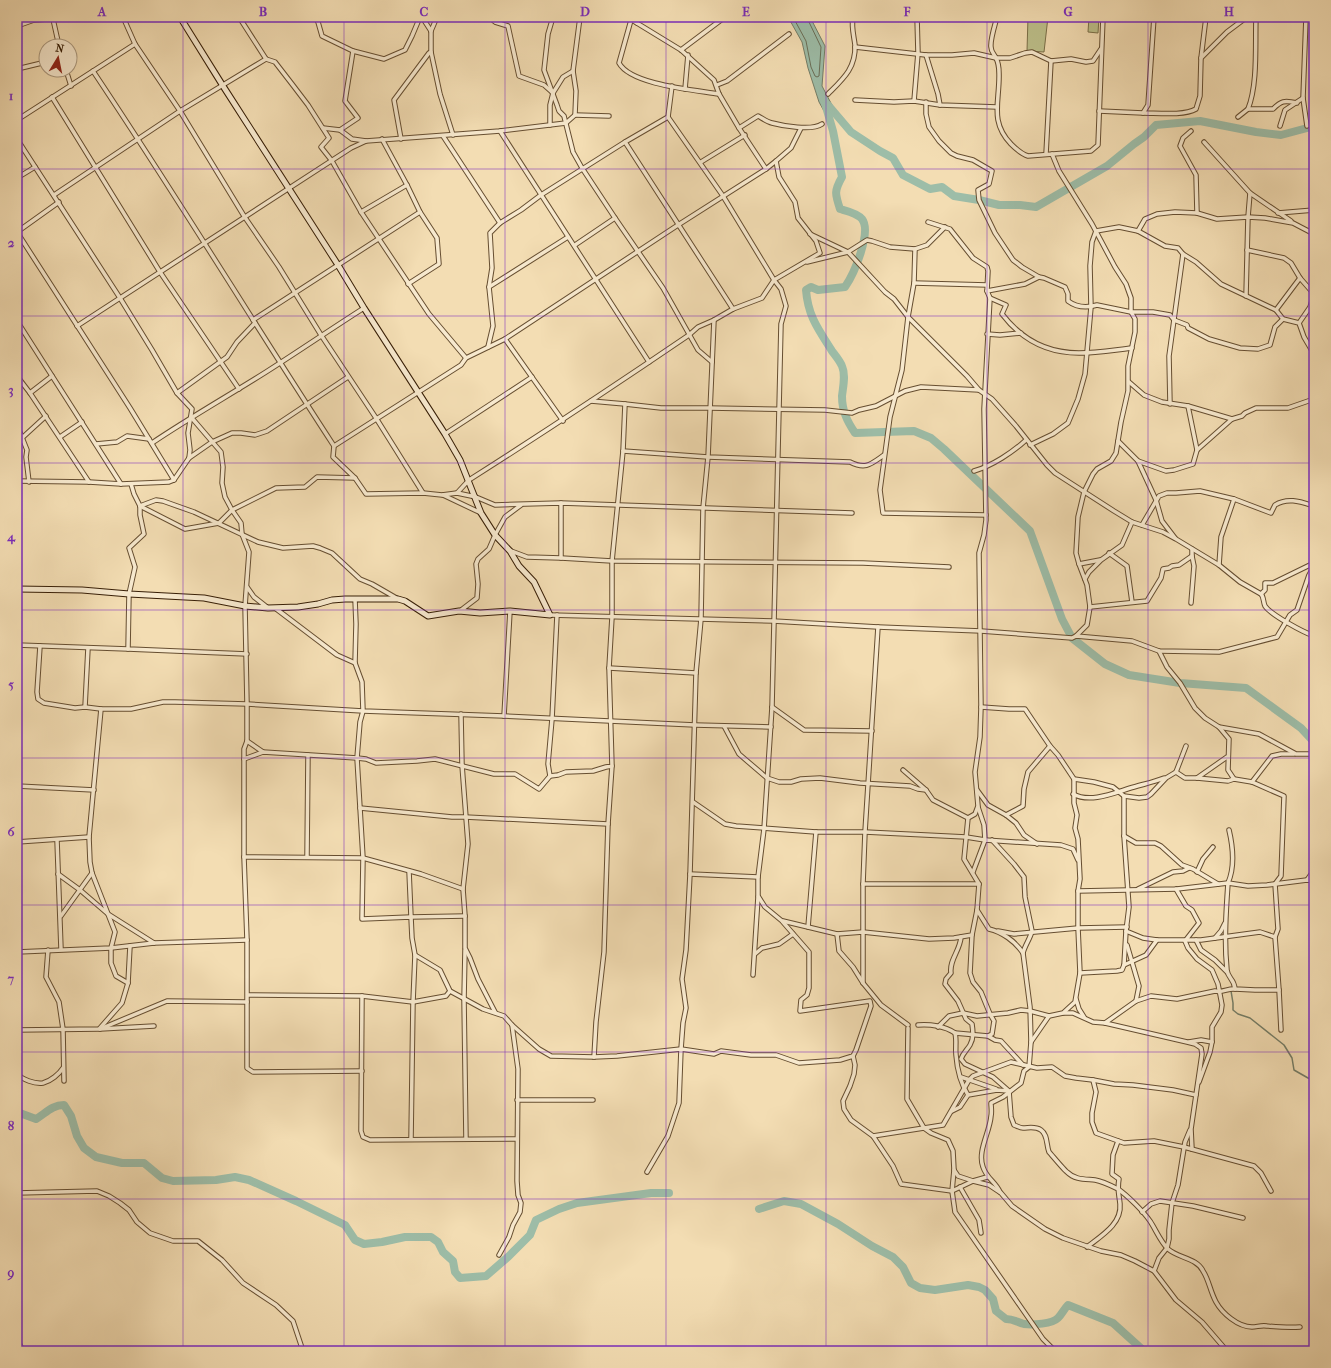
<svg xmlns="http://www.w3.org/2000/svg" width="1331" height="1368" font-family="'IM FELL French Canon',serif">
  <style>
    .green { fill: #bdc08b; stroke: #7a6f48 }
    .water { fill: #9dbda8; stroke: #747d67 }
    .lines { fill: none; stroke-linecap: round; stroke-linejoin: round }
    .shore { stroke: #6a6e57; stroke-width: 1 }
    .stream { stroke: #747d67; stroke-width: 1.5 }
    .river { stroke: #9dbda8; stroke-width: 8 }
    .street-casing { stroke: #664e31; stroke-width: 5.5 }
    .secondary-casing { stroke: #371e06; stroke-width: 7 }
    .street { stroke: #f7e9ce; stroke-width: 3.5 }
    .secondary { stroke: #f7e9ce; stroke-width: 5 }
    .grid { fill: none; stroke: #7b2cbf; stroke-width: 1; stroke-opacity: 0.55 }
    .neatline { fill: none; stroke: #7b2cbf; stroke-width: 1.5 }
    .grid-label { font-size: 13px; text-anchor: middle; font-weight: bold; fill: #7b2cbf }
  </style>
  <rect width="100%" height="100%" fill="#f3ddb3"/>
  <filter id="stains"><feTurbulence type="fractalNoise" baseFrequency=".005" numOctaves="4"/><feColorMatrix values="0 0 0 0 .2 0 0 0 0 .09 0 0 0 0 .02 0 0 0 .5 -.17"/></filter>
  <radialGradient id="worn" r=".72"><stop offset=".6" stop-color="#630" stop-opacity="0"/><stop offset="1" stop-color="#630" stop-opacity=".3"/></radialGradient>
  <g class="green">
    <polygon points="1028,17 1048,17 1044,52 1027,51"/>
    <polygon points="1089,17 1099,17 1098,33 1088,32"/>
  </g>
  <polygon class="water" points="788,17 810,17 825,46 822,86 833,107 824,111 819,102 808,68 802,42"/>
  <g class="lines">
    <polyline class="shore" points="793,17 806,41 811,67 815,76 817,77 819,76 821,47 808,20 807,17"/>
    <g class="stream">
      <polyline points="1231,991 1233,1003 1233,1010 1238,1014 1250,1018 1284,1045 1292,1058 1294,1070 1308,1078 1314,1080"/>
      <polyline points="17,1339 20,1340 25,1351"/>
    </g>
    <g class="river">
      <path d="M824,100L833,131L842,177C834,191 835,194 840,209C847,211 857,213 862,219C872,232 854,274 845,287L818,290L811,287L806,290C808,316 818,329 832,351C835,355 840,361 842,366C846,375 843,387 842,396C842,411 847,421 855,433L914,431L931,438L944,449L1030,531L1062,619L1072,638L1105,664L1129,675L1180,683L1246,688L1301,728L1314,742"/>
      <polyline points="828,105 851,132 880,151 893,158 903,175 930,189 942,187 954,196 979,200 999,205 1020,205 1036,207 1107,166 1134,144 1144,137 1156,125 1200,121 1256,132 1281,135 1311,127 1314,129"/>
      <path d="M17,1112L36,1119C46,1113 52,1105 64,1105L71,1116L77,1136L84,1148L96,1157L122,1163H144L162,1178L173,1181L216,1180L235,1177L249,1180L296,1201L345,1225L355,1240L364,1244L382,1242L405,1237H431L438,1242L443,1252L453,1261L455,1272L460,1278L486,1276L509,1256L530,1235L536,1220L559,1209L577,1203L651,1193H669"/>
      <path d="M759,1209L784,1201L801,1204L838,1224L872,1246L893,1257L903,1267L911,1283L920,1288L935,1290L968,1285L979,1287L985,1290L993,1299L996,1311L1006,1319C1013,1319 1017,1322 1024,1324C1033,1325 1052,1324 1058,1318C1062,1314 1064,1309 1068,1305L1113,1323L1144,1351"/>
    </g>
    <defs>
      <g id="street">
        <polyline points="123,17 135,44 180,111 244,216 279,267 321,335 376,418 423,493"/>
        <polyline points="239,17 266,59 275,62 292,84 308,105 329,138 321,147 332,161 361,212 429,314 466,358"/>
        <polyline points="315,17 318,22 322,36 353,51 345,101 358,118 340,130"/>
        <polyline points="422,17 431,31 431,52 440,94 453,135"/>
        <polyline points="489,17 495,22 508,26 519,76 544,85 553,93 550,105 550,125"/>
        <polyline points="553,17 548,34 544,70 557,105 559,111 564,116 573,152 582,168 615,218 663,288 698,350 712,362"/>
        <polyline points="627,17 681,50 714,80 719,94 739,128 766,169"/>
        <path d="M997,17C995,25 990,40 991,47C991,52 994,54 996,58C998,62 999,69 999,73C1000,101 989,121 1011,144C1016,149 1021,154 1028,156L1091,151L1098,145L1103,17"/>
        <polyline points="1302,17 1314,18"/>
        <polyline points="1306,17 1303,98 1307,126"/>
        <polyline points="389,18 389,17"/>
        <polyline points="53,19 59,46"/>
        <path d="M631,20L619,63C631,85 695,90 719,94"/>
        <polyline points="637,23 638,17"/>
        <polyline points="17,26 34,20 77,17"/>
        <polyline points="431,31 437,17"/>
        <polyline points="855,47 926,55 952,55 974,53 996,58 1010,58 1025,53 1032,52 1051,61 1071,59 1086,62 1093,61 1101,49"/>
        <polyline points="681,50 725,17"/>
        <polyline points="353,51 384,59 405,50 412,36 420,17"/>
        <polyline points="926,55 938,94 940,105"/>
        <polyline points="1201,58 1206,17"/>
        <polyline points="17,69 46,62"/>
        <polyline points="66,70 71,86"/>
        <path d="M93,71C176,195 253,322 334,446L333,457L355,478L366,494L423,493L442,495L457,493L476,497L495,505L561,503L852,513"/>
        <polyline points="717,85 727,81 789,34"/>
        <polyline points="685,89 688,55"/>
        <polyline points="553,93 563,77 573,71"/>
        <path d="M828,94C843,79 856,68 855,45C854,36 851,27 853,17"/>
        <polyline points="52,97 160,272 239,389"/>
        <polyline points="855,100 894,102 914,101 940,105 997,107"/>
        <polyline points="914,101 918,53 917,17"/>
        <path d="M926,102V114L929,127L939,141L951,153L957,156L973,160L992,171L989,184L978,190L979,200L995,233L1013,260L1022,267L1039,277L1044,278L1065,287L1068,294V301C1076,307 1087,308 1097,305L1131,312H1153L1170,315L1174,320L1187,325L1188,328L1209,339L1240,348L1258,349L1270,345L1275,327L1283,319"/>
        <path d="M1248,109C1258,84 1255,45 1256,17"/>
        <polyline points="1099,111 1143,113 1148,105 1154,17"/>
        <path d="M1143,113C1157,113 1184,116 1196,109L1200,96L1201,58L1227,32L1247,17"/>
        <polyline points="575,115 609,116"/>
        <path d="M1238,117L1248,109H1273C1281,101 1284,100 1297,103"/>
        <polyline points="17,120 135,44"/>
        <polyline points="1280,126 1285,110 1303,98"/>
        <polyline points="323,128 340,130 352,139 366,141 500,131 566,123 575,115 576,91 573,71 580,17"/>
        <path d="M739,128L758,116C762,118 767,122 772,123C783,126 812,131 822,124"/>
        <polyline points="500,131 649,362"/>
        <polyline points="1191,131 1183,138 1180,146 1196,175 1197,213"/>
        <polyline points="443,136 500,223"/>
        <polyline points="17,139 120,298 152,350 177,393 192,409 188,433 190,450 189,458 174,480 169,482 121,484 89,482 17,481"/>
        <polyline points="382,139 407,185 420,212 437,238 439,264 408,284"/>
        <polyline points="401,139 394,100 429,53 431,52"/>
        <polyline points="625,142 733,309"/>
        <polyline points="1204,142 1250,193 1248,217 1246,296"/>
        <polyline points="1046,154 1051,61"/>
        <polyline points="1052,154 1059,171 1092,224 1115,267 1126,284 1131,298 1131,312 1135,319 1135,332 1128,366 1128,391 1121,422 1116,453 1111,461 1097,469 1093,474 1084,492 1078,517 1076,553 1079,564 1087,585 1090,607 1087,625 1076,636"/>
        <polyline points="701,162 745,135"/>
        <polyline points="17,178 35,167"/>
        <polyline points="1250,193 1291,221"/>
        <polyline points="54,195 180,111 266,59"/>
        <polyline points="361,212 407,185"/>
        <polyline points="1278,213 1314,210"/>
        <polyline points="1138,231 1165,246 1178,248 1183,254 1196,262 1221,284 1276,310 1283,319 1299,323 1304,337 1314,354"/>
        <polyline points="17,232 130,408 174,480"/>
        <polyline points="17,232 59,202"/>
        <path d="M810,234L848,252L885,292L894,299L908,317L967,376L979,390L992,399L1016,426L1047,465L1055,473L1114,511L1132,522L1163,532L1176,539L1219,565L1240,582L1261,594C1264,597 1263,602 1265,606C1271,615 1303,632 1314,636"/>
        <polyline points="575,245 615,218"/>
        <polyline points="915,249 914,283 908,317 902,370 890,417 880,490 883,513 986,515"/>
        <polyline points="1247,250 1284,258 1291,263 1300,278 1314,294"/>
        <polyline points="807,262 848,252 867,240 872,241 890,247 915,249 927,245 945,227"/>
        <polyline points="914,283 987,285"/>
        <polyline points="489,287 568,237"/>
        <polyline points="987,291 1025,284 1039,277"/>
        <path d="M990,298L1006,305L1002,314C1021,339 1047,353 1079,353C1096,353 1114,350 1132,348"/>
        <polyline points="1276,310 1300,278"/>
        <polyline points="253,320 420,212"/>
        <polyline points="17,321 121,484"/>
        <polyline points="1299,323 1310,307 1314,294"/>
        <polyline points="77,326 351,148 366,141"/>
        <polyline points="987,334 1000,335 1021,333"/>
        <polyline points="505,339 563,421"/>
        <polyline points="488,347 493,326 489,287 492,268 490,233 500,223 521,210 541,195 625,142 668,117"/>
        <polyline points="17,376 30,393 89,482"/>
        <polyline points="1129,382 1144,395 1162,402 1188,406 1232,419"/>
        <polyline points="30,393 52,376"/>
        <polyline points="177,393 227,357 237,342 255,323"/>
        <polyline points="591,401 625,404 661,408 709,408 825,410 852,413 859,410 876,406 905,391 921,387 979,390"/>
        <polyline points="1170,404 1169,356 1183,254"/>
        <polyline points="1188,406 1197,450"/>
        <polyline points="191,417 221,452 223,467 222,483 225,497 232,510 241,523 242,534 249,552 245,606 247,704 247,741 244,749 244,857 247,940 247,1068 253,1072 362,1071"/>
        <polyline points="17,425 27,450 26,457 29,482"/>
        <polyline points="445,434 532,377"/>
        <polyline points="60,437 82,422"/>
        <polyline points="22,438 46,416"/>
        <polyline points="1118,441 1138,461 1166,471 1174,470 1193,464 1197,450 1232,419 1242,416 1245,413 1256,408 1288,408 1314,399"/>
        <path d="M152,443C189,418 228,396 266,372C299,351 331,329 364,308"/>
        <polyline points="96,444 117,442 127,436 149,439"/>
        <polyline points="1030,445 1053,434 1068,423 1078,399 1085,374 1091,307 1090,266 1092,242 1096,231 1119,227 1138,231 1145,219 1157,214 1175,212 1197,213 1217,219 1248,217 1265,218 1293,223 1314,234"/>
        <polyline points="334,446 461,365 466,358 505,339 678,225 766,169 776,161"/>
        <path d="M623,451L708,457L850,462C866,470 871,464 884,455"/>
        <polyline points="189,458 212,442 232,433 241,433 255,435 267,431 348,377"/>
        <polyline points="1138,461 1156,500 1162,521 1175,538"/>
        <path d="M974,471C992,466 1013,452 1026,440"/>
        <polyline points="131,484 134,494 140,506 140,515 144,534 129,548 135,567 129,594 128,649 247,654"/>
        <path d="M457,493L469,480C543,433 617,384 689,335L698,327L714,320L733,309L762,298L774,280L820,253L816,241L798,218L795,202L779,177L776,161L791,148L801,128"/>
        <polyline points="443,495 481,513"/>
        <polyline points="561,503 561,558"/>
        <polyline points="140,506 156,500 163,501 194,512 258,542 283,548 313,546 320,548 332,553 360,579 372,584 398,599"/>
        <polyline points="140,506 185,529 219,523 232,510 276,488 305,487 317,477 355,478"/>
        <path d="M1142,525L1159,496L1167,493H1176L1200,491L1234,499L1271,513L1275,505C1288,497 1301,502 1314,506"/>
        <polyline points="511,551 527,557 561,558 612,561 863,563 949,567"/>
        <polyline points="1109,553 1127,566 1132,602"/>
        <polyline points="1079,564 1100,560"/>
        <polyline points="1219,565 1221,537 1234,499"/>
        <polyline points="1085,579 1089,572 1101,560 1122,545 1132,522"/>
        <polyline points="247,587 254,597 268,608"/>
        <polyline points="1261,594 1265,590 1265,583 1273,583 1314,563"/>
        <polyline points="355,599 356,624 355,663 362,682 363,711 360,722 357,758 363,858 362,919 411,917 412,938 415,955 440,970 450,991 483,1009 504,1016 512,1025 539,1049 551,1056 594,1057 617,1056 681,1049 714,1054 721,1051 751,1055 776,1055 799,1063 840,1060 853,1056 856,1050 871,1006 870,1001 800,1011 801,1000 807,995 809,988 809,952 782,921 765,907 758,896 758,877 764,829 772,707 781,324 786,306 781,289 774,280 723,196 668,117 672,86"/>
        <polyline points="1191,603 1194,566 1192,556"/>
        <polyline points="1090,607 1147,601 1161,578 1163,569 1169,568 1172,566 1179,565 1192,556 1192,549"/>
        <polyline points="275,608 337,655 355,663"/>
        <polyline points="460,611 477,598 478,584 476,564 478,559 489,549 495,535 505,517 521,505"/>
        <polyline points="550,615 773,621 878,627 981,631 1072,638 1076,636 1132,641 1159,651 1219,652 1277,637 1290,615 1297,610 1309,575 1314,566"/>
        <polyline points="17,645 128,649"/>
        <polyline points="40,646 37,692 38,699 44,703 75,708 85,707 101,709 131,709 163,702 175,702 247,704 363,711 504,716 695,725 771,727"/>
        <polyline points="1159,651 1167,667 1180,683 1195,708 1205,718 1219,727 1259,734 1296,754 1314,754"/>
        <polyline points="609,668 696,673"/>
        <polyline points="85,707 88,648"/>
        <polyline points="772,707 804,730 872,731"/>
        <polyline points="981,707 1009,709 1025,709 1050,746 1058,755 1074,779 1094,782 1113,787 1124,796 1139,798 1147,797 1151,794 1166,778 1176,772 1185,778 1197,778 1228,781 1234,779 1252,782 1284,796 1281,876 1275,884 1278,929 1275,937 1279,990 1281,1030"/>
        <polyline points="101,709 89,837 90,862 92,873 115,932 111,948 111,963 116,976 128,983"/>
        <polyline points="461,714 462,765 468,844 463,889 465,916 465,948 470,958 478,979 495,1012"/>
        <polyline points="504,716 510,611"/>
        <polyline points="724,726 739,754 767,778 779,782 791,782 801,779 820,778 860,783 910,786 918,789 926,790"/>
        <polyline points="1219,727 1229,739 1228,770 1234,779"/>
        <polyline points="247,741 263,752"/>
        <polyline points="244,759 263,752 357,758 366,759 376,763 417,761 435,759 494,774 515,774 539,789 550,776 548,764 552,719 557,615"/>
        <polyline points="903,770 926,790 933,800 968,818"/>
        <polyline points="1176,772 1186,746"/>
        <polyline points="550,776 558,775 566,772 593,771 606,767 612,766 609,668 612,617 612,561 623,451 625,404"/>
        <polyline points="1197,778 1227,757"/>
        <polyline points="1252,782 1272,756 1281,754 1294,754"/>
        <polyline points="17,786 94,790"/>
        <polyline points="977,790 988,805 1006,815 1016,823 1024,835 1037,844"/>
        <path d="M1073,794C1091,804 1116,792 1134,787C1144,784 1154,782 1164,778"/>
        <polyline points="693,802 725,824 736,826 816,832 865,832 966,837 985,840 984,825 978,807"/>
        <polyline points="360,808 452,817 465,817 608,824"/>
        <polyline points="1006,815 1023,806 1024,789 1028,772 1050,746"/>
        <path d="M1229,830C1233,847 1235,867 1228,883C1226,912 1224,941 1227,970C1228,979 1234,978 1235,989L1255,990H1279"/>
        <polyline points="1124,836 1136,843 1155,843 1161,846 1182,865 1193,869 1218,884"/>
        <polyline points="57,840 61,949"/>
        <path d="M992,840L1014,864L1024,877L1025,897L1032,931C1030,939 1025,945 1023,953"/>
        <polyline points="17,842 89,837"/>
        <polyline points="244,857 363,858 421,874 463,889"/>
        <polyline points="307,857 308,755"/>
        <polyline points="409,871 411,917 465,916"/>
        <polyline points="973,872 985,840 1061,845 1073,849 1078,860"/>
        <polyline points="1197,872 1203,859 1213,847"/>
        <polyline points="58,874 80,890 108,914 154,943"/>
        <polyline points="690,874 758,877"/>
        <polyline points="1307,880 1314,870"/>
        <polyline points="863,884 979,884"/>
        <polyline points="1138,889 1173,872 1183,871 1189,868"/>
        <polyline points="1176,889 1186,906 1192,910 1199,923 1185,941 1188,948 1197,959 1212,970 1218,984 1222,1005 1221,1012 1212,1027 1212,1042 1210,1052 1199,1082"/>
        <polyline points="1078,891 1177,889 1228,883 1248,886 1267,885 1307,880 1314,881"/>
        <path d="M977,910L989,929C1002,932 1015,941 1023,953L1030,1007L1031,1042"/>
        <polyline points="61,916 92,873"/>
        <polyline points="783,921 837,934 863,932 929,939 954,938 972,935 977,910 979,884 964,859 968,818 975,814 978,806 975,772 980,737 981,707 979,553 984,535 986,520 984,409 990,298 987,291 988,271 987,267 973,258 950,229 928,222"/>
        <polyline points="808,927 816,832"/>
        <polyline points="998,931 1014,934 1078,928 1127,927"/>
        <polyline points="1126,931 1143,938 1157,940 1201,940 1260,932 1275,937"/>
        <polyline points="837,934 839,951 853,967 863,983 881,1005 908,1025"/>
        <polyline points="972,935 970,973 973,982 981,992 990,1014 994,1021 992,1034 988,1036"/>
        <path d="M961,937C960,951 949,960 951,973L946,979L945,984L958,1001L966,1019L972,1024C973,1031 974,1038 970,1045C967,1050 963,1053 961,1059L965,1064L993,1077L1009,1091L1011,1117L1014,1125C1017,1126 1020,1128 1023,1128C1029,1128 1035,1126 1041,1130C1048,1135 1046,1144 1049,1152C1051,1154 1064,1170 1067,1172C1075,1180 1085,1179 1095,1180C1102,1181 1112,1186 1118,1189C1128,1196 1143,1211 1150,1221C1156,1230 1160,1241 1168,1249C1178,1258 1197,1258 1203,1271C1209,1280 1210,1291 1216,1302C1222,1313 1238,1327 1252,1327C1257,1327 1261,1325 1267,1326C1278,1327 1288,1328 1300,1327"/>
        <polyline points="1215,938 1221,931 1225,923"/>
        <polyline points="1196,940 1201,950 1215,960 1227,972"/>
        <polyline points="48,950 46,977 59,1002 63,1029 64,1081"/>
        <polyline points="465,950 464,999 466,1139"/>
        <polyline points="17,952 111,948 154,943 247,940"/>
        <polyline points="755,954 762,948 779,944 793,934"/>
        <polyline points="1124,965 1146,955 1157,940"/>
        <polyline points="1080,973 1117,971 1122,970 1124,965 1126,931 1129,907 1124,836 1124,796"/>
        <polyline points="753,975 758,897"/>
        <polyline points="863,983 863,884 865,832 878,627"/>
        <polyline points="248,995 362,996 413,1002 446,996 450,991"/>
        <polyline points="362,996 361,1131 363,1137 370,1140 517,1139"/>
        <polyline points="1076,999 1079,1009 1084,1017"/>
        <path d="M1136,1001L1151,996L1177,999L1215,991C1223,993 1228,988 1235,989"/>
        <polyline points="1064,1013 1073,1013 1093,1022 1105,1023 1187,1042 1195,1044 1201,1048 1202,1054 1191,1129 1192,1149"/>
        <polyline points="1105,1023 1136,1001 1139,986 1127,945"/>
        <path d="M918,1025C930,1024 945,1026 955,1033C957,1041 955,1048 956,1055C957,1068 961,1084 968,1095"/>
        <polyline points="938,1027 949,1016 963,1013 977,1016 1008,1013 1021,1010 1030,1011 1049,1016"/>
        <polyline points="100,1028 122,1003 128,983 130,946"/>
        <polyline points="908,1028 907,1099 924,1128 931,1133 948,1140 953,1151 954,1170 958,1176 973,1181 987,1177"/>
        <polyline points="100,1029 167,1001 247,1002"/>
        <polyline points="17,1030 100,1029 154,1026"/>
        <polyline points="955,1033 988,1036 995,1040 1001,1041 1023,1065"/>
        <polyline points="1189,1042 1201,1040 1212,1042"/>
        <polyline points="853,1056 855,1065 854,1074 850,1086 843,1101 844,1109 851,1120 873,1136 893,1166 901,1184 952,1191 973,1181 989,1185 1001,1193 1012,1206 1045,1229 1063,1238 1101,1251 1121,1255 1135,1261 1154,1271 1176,1300 1202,1322 1227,1351"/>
        <polyline points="594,1057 596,1022 604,952 608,824 612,766"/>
        <path d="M17,1073C22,1080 35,1084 43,1083C51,1081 59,1074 63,1068"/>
        <polyline points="961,1077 996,1089"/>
        <polyline points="1093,1080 1096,1092 1092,1113 1092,1122 1096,1133 1124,1143 1154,1141 1184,1147 1254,1166 1261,1173 1271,1191"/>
        <polyline points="517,1100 593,1100"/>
        <polyline points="952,1111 960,1107 968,1095 997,1090 1008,1091"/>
        <polyline points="873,1136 943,1125 969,1080 973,1076 1011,1062 1037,1068 1052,1067 1065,1076 1076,1078 1093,1080 1114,1084 1133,1085 1173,1090 1196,1095"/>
        <polyline points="411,1139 413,1002 415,955"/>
        <polyline points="954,1170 952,1191 955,1212 1043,1339 1055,1351"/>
        <polyline points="647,1172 668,1136 679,1103 681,1049 683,1023 686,1008 682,979 686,950 690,874 696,673 701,619 703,508 708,457 714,320"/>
        <polyline points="960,1187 979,1220 981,1233"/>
        <path d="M1000,1192C995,1181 987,1179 983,1167C977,1151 990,1132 991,1116C992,1111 991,1107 991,1103L1003,1097L1021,1083L1024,1071L1029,1067L1031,1042L1049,1016L1063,1013L1075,1002L1080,973L1078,928V891L1080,879L1078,839L1075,828L1077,815L1074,803V779"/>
        <polyline points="17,1193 97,1191 109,1196 120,1203 129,1210 137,1222 150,1233 173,1241 198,1241 222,1260 243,1283 276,1305 293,1321 303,1351"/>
        <polyline points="1142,1212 1151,1204 1160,1201 1193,1206 1243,1218"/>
        <path d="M1087,1247C1101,1236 1122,1224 1120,1204C1119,1194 1117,1190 1119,1179L1112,1174L1113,1155L1118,1141"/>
        <polyline points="499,1255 509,1237 513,1225 520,1212 521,1203 518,1195 517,1181 518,1069 512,1025"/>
        <polyline points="1154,1271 1159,1258 1167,1248 1169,1239 1169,1230 1172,1203 1178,1185 1185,1142 1190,1130"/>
      </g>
      <polyline id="secondary" points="17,589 82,590 129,594 204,598 245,606 268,608 298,607 318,604 332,600 345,599 398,599 405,601 428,616 459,611 480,613 510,611 550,615 534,582 519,566 510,551 495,535 481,513 460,460 445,434 364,308 338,265 223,86 180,17"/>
    </defs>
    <use href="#street" class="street-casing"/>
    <use href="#secondary" class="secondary-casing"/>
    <use href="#street" class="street"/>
    <use href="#secondary" class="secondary"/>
  </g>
  <path class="grid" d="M183,17V1351M344,17V1351M505,17V1351M666,17V1351M826,17V1351M987,17V1351M1148,17V1351M17,169H1314M17,316H1314M17,463H1314M17,610H1314M17,758H1314M17,905H1314M17,1052H1314M17,1199H1314"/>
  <rect width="1331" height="1368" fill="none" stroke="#f3ddb3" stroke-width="44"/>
  <g transform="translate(58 58) rotate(10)"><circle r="19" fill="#f7e9ce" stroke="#aa987e"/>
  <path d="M0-3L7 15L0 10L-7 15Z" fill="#8f2418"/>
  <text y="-6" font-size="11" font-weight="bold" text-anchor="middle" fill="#371e06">N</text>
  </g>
  <rect x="22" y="22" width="1287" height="1324" class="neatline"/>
  <g class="grid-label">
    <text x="102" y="16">A</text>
    <text x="263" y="16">B</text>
    <text x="424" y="16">C</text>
    <text x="585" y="16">D</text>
    <text x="746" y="16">E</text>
    <text x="907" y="16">F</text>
    <text x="1068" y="16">G</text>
    <text x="1229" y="16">H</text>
    <text x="11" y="100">1</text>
    <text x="11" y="247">2</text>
    <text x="11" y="394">3</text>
    <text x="11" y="541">4</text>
    <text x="11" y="689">5</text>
    <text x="11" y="836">6</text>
    <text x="11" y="983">7</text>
    <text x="11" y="1130">8</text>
    <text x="11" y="1277">9</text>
  </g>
  <rect width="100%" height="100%" filter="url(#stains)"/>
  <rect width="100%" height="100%" fill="url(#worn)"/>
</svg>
